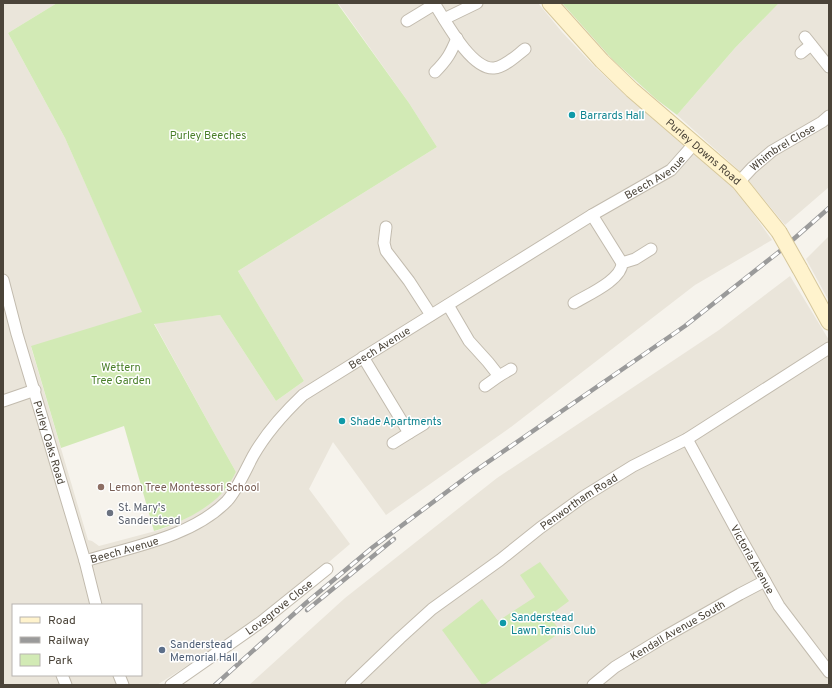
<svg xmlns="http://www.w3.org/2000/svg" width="832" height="688" font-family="Overpass,sans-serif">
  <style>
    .residential { fill: #eae5da; fill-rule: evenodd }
    .green { fill: #d2eab5 }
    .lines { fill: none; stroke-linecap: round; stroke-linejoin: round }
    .street-casing { stroke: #c2bbae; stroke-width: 13 }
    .secondary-casing { stroke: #d6c79b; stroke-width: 17 }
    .street { stroke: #fff; stroke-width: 11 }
    .secondary { stroke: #fff3cd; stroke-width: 15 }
    .rail-casing { stroke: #9a9a9a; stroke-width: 4.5 }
    .rail { stroke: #fff; stroke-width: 3; stroke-dasharray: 9; stroke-linecap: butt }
    .secondary-bridge-casing { stroke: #d6c79b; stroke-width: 17; stroke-linecap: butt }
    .secondary-bridge { stroke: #fff3cd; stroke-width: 15 }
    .culture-dot { fill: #0f9aa8; stroke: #fff; stroke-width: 1.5 }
    .education-dot { fill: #8d6e63; stroke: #fff; stroke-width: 1.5 }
    .worship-dot { fill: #6b7280; stroke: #fff; stroke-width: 1.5 }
    .service-dot { fill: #5c6f8a; stroke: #fff; stroke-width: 1.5 }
    .labels { text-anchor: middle; stroke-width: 3; stroke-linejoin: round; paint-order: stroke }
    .culture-label { font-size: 11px; fill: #0d838f; stroke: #fff; text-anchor: start }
    .park-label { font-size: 11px; fill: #4a7f2a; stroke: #fff }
    .street-label { font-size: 11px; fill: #4b4439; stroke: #fff }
    .education-label { font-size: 11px; fill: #785e54; stroke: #fff; text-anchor: start }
    .worship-label { font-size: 11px; fill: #5b616d; stroke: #fff; text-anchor: start }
    .service-label { font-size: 11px; fill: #4e5e75; stroke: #fff; text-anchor: start }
  </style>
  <rect width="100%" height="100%" fill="#f6f3ec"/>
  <g class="residential">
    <path d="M3,3H57L8,33L65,138L143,313L31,347L88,540L92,541L99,546L163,529L187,518L207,506L222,493L236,472L213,431L154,323L220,315L276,401L304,381L238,271L437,147L409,103L338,3H538L562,32L594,66L624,94L689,150L733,185L772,240L695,285L511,427L386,515L333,442L309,489L350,544L308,580L249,626L157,685H3ZM13,605H141V675H13Z"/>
    <polygon points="779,3 829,3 829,187 785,225 744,175 677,115 735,48"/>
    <polygon points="829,236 829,301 806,259"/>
    <polygon points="790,276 829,340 829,685 249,685 345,598 497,478 719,330"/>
  </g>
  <g class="green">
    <path d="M57,3H337L409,103L437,147L238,271L304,381L276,401L220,315L154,324L213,431L236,472C232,479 228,487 222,493C207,510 176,525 154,531L124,426L61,448L31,346L142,312L65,138L8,33Z"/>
    <polygon points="562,3 779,3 735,48 677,115 656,99 613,60"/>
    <polygon points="540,562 569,601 549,616 561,632 484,685 482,685 442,630 482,599 498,621 535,597 520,575"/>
  </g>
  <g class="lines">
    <defs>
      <g id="street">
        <path d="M434,3C445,20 471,70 494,68C505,67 517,55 525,49"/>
        <polyline points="444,19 477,3"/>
        <polyline points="407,21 435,4"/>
        <polyline points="805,37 829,67"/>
        <polyline points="801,53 811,45"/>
        <path d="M435,72C447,60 451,53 457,38"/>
        <path id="s1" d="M739,182L752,168L772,151L822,122L829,116"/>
        <polyline points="386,227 384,243 386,251 409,281 431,315"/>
        <polyline points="622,263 635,259 651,249"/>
        <path id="s2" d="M3,280L17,334L85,561L96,605"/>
        <path d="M574,303C587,295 622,280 622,263L592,215"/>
        <polyline points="448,305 469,341 488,362 499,376 485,386"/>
        <polyline points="363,357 409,433 393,443"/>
        <polyline points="499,376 511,369"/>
        <polyline points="3,401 35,390"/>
        <polyline points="409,433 424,424"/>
        <path id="s3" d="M687,439L739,535L779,606L829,672"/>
        <path id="s4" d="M85,561C131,547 192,537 227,501C237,490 246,469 253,456C266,433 284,413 303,395L592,215L671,170L694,144"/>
        <polyline points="62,675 66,685"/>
        <polyline points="119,675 123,685"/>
        <path id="s5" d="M171,685L261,622L327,569"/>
        <path id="s6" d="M351,685L400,638L432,609L500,560L540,528L583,497L633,466L687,439L829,348"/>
        <path id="s7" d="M593,685L615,667L666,636L740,594L765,581"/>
      </g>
      <g id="secondary">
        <path id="s8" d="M550,3L602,61L632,90L739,182L779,232"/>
        <polyline points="800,269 829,322"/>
      </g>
    </defs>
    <use href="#street" class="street-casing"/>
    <use href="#secondary" class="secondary-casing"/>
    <use href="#street" class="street"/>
    <use href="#secondary" class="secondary"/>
    <defs>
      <g id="rail">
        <polyline points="307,610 394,539"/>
        <polyline points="215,685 306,603 373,547 472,473 685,326 780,251 829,208"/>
      </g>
    </defs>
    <use href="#rail" class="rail-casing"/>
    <use href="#rail" class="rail"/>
    <defs>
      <polyline id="secondary-bridge" points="779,232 800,269"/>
    </defs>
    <use href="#secondary-bridge" class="secondary-bridge-casing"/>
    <use href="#secondary-bridge" class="secondary-bridge"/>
  </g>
  <g class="culture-dot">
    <circle cx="572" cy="115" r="4"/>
    <circle cx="342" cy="421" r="4"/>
    <circle cx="503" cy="623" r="4"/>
  </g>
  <circle class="education-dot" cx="101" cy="487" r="4"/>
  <circle class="worship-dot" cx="110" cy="513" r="4"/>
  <circle class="service-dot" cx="162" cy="650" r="4"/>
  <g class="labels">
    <g class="culture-label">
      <text x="580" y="119">Barrards Hall</text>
      <text x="350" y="425">Shade Apartments</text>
      <text x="511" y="621">Sanderstead<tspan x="511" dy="13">Lawn Tennis Club</tspan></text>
    </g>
    <g class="park-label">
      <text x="208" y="139">Purley Beeches</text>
      <text x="121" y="371">Wettern<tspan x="121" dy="13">Tree Garden</tspan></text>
    </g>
    <g class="street-label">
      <text dy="4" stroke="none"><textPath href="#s1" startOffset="56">Whimbrel Close</textPath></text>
      <text dy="4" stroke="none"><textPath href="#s8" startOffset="214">Purley Downs Road</textPath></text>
      <text dy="4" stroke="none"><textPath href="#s4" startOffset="701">Beech Avenue</textPath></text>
      <text dy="4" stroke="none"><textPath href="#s4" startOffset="377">Beech Avenue</textPath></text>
      <text dy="4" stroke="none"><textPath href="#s2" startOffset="169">Purley Oaks Road</textPath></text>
      <text dy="4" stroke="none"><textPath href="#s6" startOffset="293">Penwortham Road</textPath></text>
      <text dy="4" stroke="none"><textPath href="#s4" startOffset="41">Beech Avenue</textPath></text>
      <text dy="4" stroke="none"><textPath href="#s3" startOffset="137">Victoria Avenue</textPath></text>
      <text dy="4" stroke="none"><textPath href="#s5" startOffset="133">Lovegrove Close</textPath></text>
      <text dy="4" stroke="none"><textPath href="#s7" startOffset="101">Kendall Avenue South</textPath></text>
    </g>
    <g class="education-label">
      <text x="109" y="491">Lemon Tree Montessori School</text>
    </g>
    <g class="worship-label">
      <text x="118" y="511">St. Mary's<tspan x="118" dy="13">Sanderstead</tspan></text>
    </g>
    <g class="service-label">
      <text x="170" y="648">Sanderstead<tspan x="170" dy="13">Memorial Hall</tspan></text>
    </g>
  </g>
  <rect width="832" height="688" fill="none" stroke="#4b4439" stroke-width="8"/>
  <rect x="12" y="604" width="130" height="72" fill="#ffffff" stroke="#b7b4b0"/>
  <rect x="20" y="617" width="20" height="6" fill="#fff3cd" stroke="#b7b4b0"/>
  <text x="48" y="624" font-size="12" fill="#4b4439">Road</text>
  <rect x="20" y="637" width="20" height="6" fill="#9a9a9a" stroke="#b7b4b0"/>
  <text x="48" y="644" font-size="12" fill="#4b4439">Railway</text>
  <rect x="20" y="654" width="20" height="12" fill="#d2eab5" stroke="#b7b4b0"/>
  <text x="48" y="664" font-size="12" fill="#4b4439">Park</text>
</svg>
